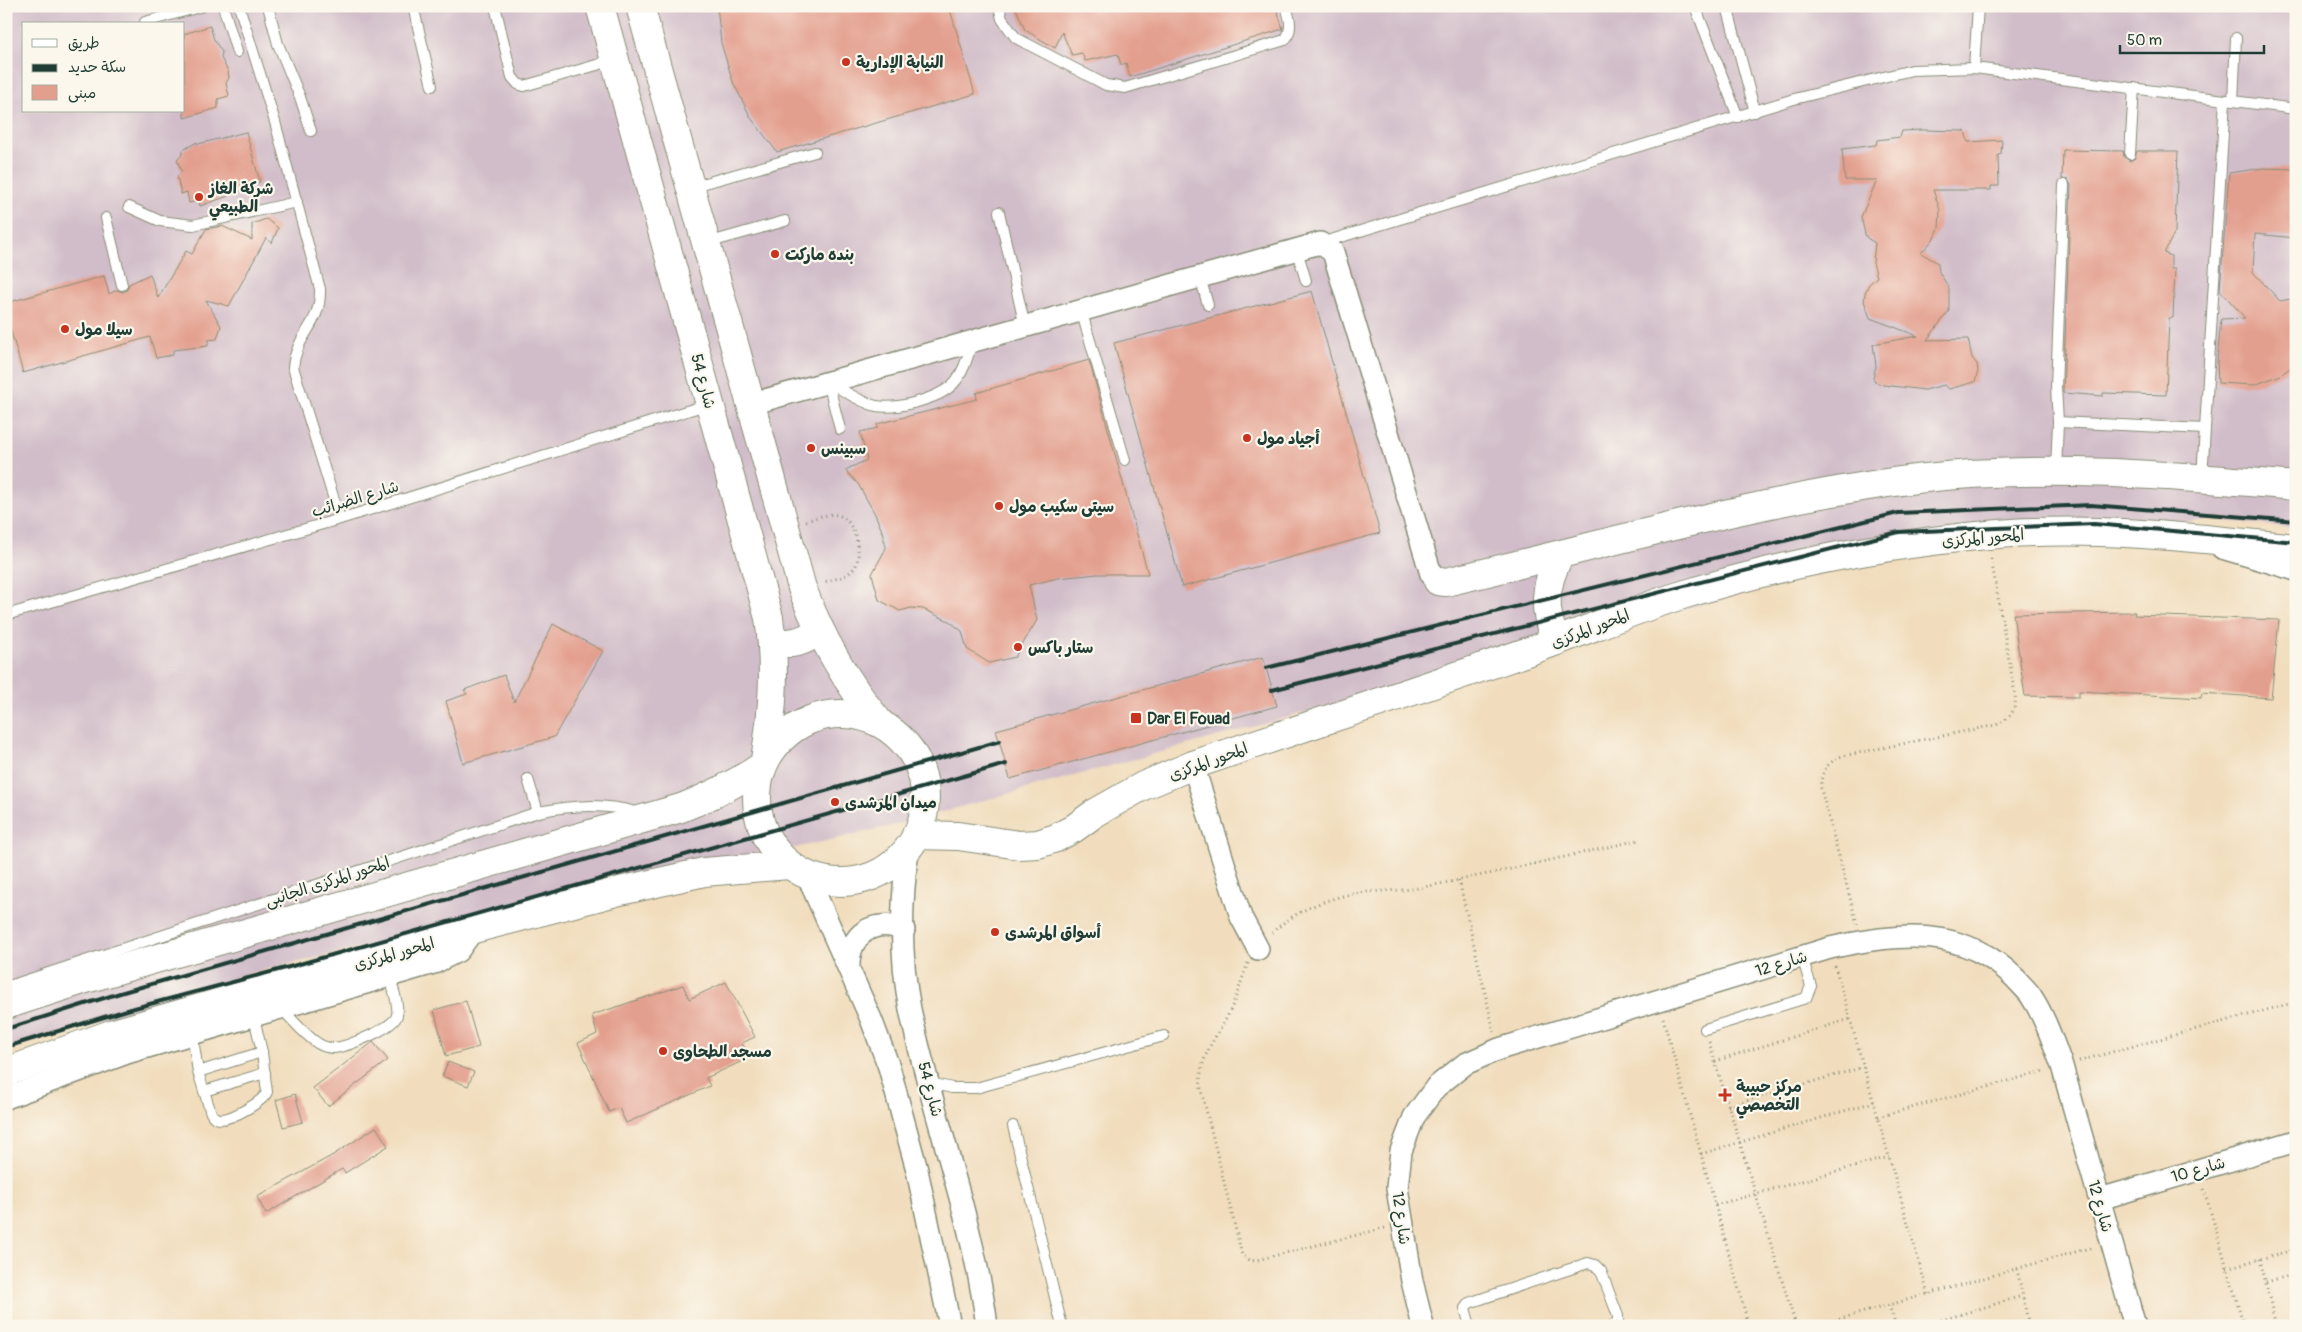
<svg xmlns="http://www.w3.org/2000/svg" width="2302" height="1332" font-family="Pangolin,'Playpen Sans Arabic',sans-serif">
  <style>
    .industrial { fill: #d1bdc9; fill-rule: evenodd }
    .building { fill: #e39f8e }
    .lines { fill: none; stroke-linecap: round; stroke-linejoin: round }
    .lane-casing { stroke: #888d78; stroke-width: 12 }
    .street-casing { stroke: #888d78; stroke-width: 24 }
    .secondary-casing { stroke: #888d78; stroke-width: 30 }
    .path { stroke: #888d78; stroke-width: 3; stroke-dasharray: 1 4; stroke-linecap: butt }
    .lane { stroke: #fff; stroke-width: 10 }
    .street { stroke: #fff; stroke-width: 21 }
    .secondary { stroke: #fff; stroke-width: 28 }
    .rail { stroke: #1f3d34; stroke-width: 4 }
    .poi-dot { fill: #c8321e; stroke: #fbf7ec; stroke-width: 2 }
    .labels { text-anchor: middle; stroke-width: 4.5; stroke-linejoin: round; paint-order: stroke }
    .poi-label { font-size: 16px; font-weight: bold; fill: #1f3d34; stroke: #fbf7ec; text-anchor: start }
    .street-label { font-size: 16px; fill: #1f3d34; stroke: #fbf7ec }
  </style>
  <rect width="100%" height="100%" fill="#fbf7ec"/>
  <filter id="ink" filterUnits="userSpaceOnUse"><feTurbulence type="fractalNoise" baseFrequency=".02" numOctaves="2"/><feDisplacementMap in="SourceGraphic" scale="10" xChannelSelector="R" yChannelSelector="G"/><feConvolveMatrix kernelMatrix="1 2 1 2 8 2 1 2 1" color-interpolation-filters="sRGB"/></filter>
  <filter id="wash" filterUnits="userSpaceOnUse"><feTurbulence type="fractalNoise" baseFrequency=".0096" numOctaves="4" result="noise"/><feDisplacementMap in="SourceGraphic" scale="20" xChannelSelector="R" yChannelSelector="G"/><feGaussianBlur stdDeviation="1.12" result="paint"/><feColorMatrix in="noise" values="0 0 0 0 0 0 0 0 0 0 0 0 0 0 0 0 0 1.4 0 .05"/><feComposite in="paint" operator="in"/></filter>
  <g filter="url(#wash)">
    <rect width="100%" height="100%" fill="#f1ddbd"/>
    <path class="industrial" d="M6,6H2296V528L2211,520L2075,530L1904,553L1756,589L891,826L251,973L6,1050ZM24,24H184V111H24Z"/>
    <g id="blocks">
      <g class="building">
        <polygon points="717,6 949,6 975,94 777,152 751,118 733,82 721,43"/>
        <polygon points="1015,6 1276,6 1283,29 1130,77 1126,63 1121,65 1118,54 1085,61 1082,53 1072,55 1062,32 1055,48 1025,30"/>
        <polygon points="210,26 214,40 222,52 221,58 228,71 229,78 226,83 229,96 218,99 218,108 184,118 184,34"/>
        <polygon points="1922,130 1965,131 1968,142 2002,140 2001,154 1998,155 1999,186 1991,186 1991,190 1933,190 1940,210 1939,229 1932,241 1921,253 1938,263 1939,272 1949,288 1949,311 1927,340 1968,339 1972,358 1977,364 1978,371 1975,382 1949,389 1944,385 1925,390 1883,385 1876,383 1873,378 1876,366 1873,344 1918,336 1870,318 1864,301 1865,293 1869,284 1877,277 1873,263 1875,243 1867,238 1865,234 1861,217 1877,180 1845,180 1842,149 1876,145 1877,140 1900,137 1902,131"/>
        <polygon points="246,132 260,182 231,195 200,206 199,201 189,203 187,192 181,194 177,176 182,172 177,160 181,156 183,150 197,142 198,144"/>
        <polygon points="2063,150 2123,151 2124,157 2130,161 2135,158 2137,151 2178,151 2175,232 2164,253 2171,256 2171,269 2175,269 2173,318 2169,318 2166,395 2103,393 2103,396 2063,393 2071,185 2068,180 2062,179"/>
        <polygon points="2264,168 2296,169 2296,238 2255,234 2253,272 2280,301 2296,298 2296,363 2281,375 2254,385 2218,383 2217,362 2221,319 2245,318 2220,290 2229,173"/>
        <polygon points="266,219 278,228 272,243 266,238 229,306 206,300 221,326 217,339 208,340 208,346 173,350 173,355 156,358 150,337 23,373 6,314 6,303 104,276 109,294 117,290 123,292 127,290 129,284 150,274 158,298 186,251 192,254 206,229 222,226 252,240 252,224"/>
        <polygon points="1312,291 1380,533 1182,587 1114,343"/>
        <polygon points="1089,360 1148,574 1098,574 1058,578 1029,585 1037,620 1015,657 989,663 967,649 962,631 949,621 923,609 911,608 900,611 879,600 872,574 886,548 882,531 875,514 858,484 845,470 867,460 860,432 878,428 877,424 977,399 976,393"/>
        <polygon points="2135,612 2134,615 2279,620 2271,698 2202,693 2201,698 2079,691 2079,697 2025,696 2013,614"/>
        <polygon points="553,624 603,651 554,737 463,763 446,701 467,694 464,690 504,675 514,702"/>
        <polygon points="1263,657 1277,706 1010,779 996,730"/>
        <polygon points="726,982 755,1037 742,1043 749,1058 706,1078 710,1086 626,1123 619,1108 609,1112 578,1043 597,1034 592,1015 683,985 689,999"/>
        <polygon points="466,1001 479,1047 446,1056 434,1010"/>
        <polygon points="373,1042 388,1060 328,1106 313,1088"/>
        <polygon points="448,1062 474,1072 468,1086 442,1076"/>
        <polygon points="295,1094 303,1122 283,1127 276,1100"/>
        <polygon points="376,1127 388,1146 345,1173 342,1169 266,1214 257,1197 333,1155"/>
      </g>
    </g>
  </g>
  <g filter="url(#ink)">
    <use href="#blocks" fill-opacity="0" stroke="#888d78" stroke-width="1"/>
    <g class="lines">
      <defs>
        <g id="lane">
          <polyline points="223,6 237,52"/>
          <path d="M239,6L275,122L320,289C321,326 297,332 293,367L340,519"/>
          <polyline points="268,6 278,44 300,97 311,131"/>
          <polyline points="413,6 432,86"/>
          <polyline points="495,6 512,77 518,84 524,86 614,60"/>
          <path d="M999,6L1002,19L1016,38L1106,85L1125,88L1285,40C1293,29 1290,19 1286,6"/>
          <polyline points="1695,6 1738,117"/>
          <polyline points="1727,6 1755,112"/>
          <polyline points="145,22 203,6"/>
          <polyline points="1974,68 1978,6"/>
          <polyline points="2233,101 2236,38"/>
          <polyline points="2130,154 2134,88"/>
          <polyline points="691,187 815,152"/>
          <polyline points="129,207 160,221 193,225 297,202"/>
          <polyline points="999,212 1025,327"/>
          <polyline points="106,218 122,285"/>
          <polyline points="707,243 785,221"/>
          <polyline points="1321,243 1794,99 1912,70 1974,68 2296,109"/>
          <polyline points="1297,250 1306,281"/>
          <polyline points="1200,277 1208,305"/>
          <polyline points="1081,310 1125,460"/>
          <polyline points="828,382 840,429"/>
          <path d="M831,384C845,391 860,402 876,406C889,408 901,406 913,403C954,392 961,382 972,342"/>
          <polyline points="2058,422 2056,387 2064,185"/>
          <polyline points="2056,471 2058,422 2205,429"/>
          <polyline points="2202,478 2225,100"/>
          <polyline points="6,615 340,519 709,404"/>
          <polyline points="528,779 538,812"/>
          <path d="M6,987L538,812C573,805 605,803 639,813"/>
          <path d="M280,1007C292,1019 305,1036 319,1044C324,1047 329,1048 334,1048C346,1047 395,1028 397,1015C399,1003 392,986 389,974"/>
          <polyline points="1705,1029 1806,998 1811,986 1802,957"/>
          <path d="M192,1032L198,1072L211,1113C213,1117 216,1119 221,1119C232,1119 263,1102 267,1092L262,1052L253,1013"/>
          <polyline points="198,1072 262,1052"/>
          <polyline points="930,1083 952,1088 976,1088 1164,1036"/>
          <polyline points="204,1091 265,1073"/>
          <polyline points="1013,1126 1062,1326"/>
          <polyline points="1470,1326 1465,1308 1469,1303 1588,1263 1595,1265 1601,1271 1618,1316 1618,1321 1612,1326"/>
        </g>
        <g id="street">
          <polyline points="751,404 1320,243 1333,252 1431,574 1438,581"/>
          <polyline points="2222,548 2296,570"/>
          <polyline points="1193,765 1241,917 1258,949"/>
          <path d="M908,850C901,901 900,958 910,1009C932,1115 973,1217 987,1326"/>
          <polyline points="807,875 871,1019 889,1067 917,1170 950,1326"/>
          <path d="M849,966C849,934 874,917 904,930"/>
          <polyline points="6,1098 127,1053 434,963 458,951 474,929"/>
          <polyline points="2100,1199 2296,1141"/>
          <path d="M1423,1326L1412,1281L1397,1188L1401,1151L1414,1117L1436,1087L1465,1064L1499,1049L1830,948C1899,933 1963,925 2016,979C2021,985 2027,990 2031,996C2045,1017 2053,1042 2062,1066L2135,1326"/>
        </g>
        <g id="secondary">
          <path d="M600,6L769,618C776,667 773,711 765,760"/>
          <path d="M640,6L802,588C821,638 845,681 879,722"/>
          <path d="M1438,581L1446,582C1601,546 1758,499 1916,479C2042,464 2169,475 2296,486"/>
          <path d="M772,641C790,646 805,642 819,630"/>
          <path d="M1556,641C1542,611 1544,584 1560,555"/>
          <circle cx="841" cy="798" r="84"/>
          <path d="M916,835L958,836L1019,845L1038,844L1056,838L1073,829L1095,813L1143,786L1193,765C1307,726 1421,689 1535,649C1583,632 1630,611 1679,596C1782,564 1892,543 1999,534C2098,526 2197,538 2296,548"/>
          <path d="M6,1005L89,978L681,808C710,797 735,784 761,767"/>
          <polyline points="6,1072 114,1033 474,929 620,891 704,872 789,865"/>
        </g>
      </defs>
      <use href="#lane" class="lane-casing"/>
      <use href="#street" class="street-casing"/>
      <use href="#secondary" class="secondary-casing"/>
      <g class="path">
        <path d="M806,521C816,518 829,512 840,516C855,521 863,554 855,567C848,577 835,579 824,582"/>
        <polyline points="1459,880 1494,1032"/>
        <path d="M1857,924L1821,789C1820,773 1826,763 1842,756L1996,725C2010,719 2017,710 2015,694L1991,558"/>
        <path d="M1272,933C1296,909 1334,895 1368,892C1387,890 1406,891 1424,887C1496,873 1568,856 1639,840"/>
        <path d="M1248,963C1242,979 1237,995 1230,1011C1217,1038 1197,1057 1201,1089L1242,1255L1251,1261L1257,1260L1385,1228"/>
        <polyline points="1835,966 1928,1294"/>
        <polyline points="1663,1018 1749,1326"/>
        <polyline points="1709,1042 1796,1326"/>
        <polyline points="1715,1061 1850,1019"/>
        <polyline points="2079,1061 2296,1002"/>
        <polyline points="1728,1106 1864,1067"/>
        <polyline points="1878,1117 2044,1071"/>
        <polyline points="1701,1154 1874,1102"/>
        <polyline points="2204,1189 2244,1326"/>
        <polyline points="1715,1205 1889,1157"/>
        <polyline points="2260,1259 2276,1326"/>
        <polyline points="2227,1268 2296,1249"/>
        <polyline points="2017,1269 2029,1326"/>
        <polyline points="2266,1282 2296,1274"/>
        <polyline points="1889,1305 1896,1326"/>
        <polyline points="1815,1326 2093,1247"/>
        <polyline points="1922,1326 2022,1296"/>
      </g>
      <use href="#lane" class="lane"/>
      <use href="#street" class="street"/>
      <use href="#secondary" class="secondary"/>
      <g class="rail">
        <polyline points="1266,668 1898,513 2091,505 2296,521"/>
        <polyline points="1272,690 1899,532 2094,524 2296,542"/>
        <polyline points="6,1029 120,993 1000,741"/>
        <polyline points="6,1047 127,1010 282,969 1006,764"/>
      </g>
    </g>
  </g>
  <g class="poi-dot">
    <circle cx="846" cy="62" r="5"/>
    <circle cx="199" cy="197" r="5"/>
    <circle cx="775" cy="254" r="5"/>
    <circle cx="65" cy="329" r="5"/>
    <circle cx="1247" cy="438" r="5"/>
    <circle cx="811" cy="448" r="5"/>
    <circle cx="999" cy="506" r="5"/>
    <circle cx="1018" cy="647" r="5"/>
    <rect x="1130" y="712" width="12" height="12" rx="2.5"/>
    <circle cx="835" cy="802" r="5"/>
    <circle cx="995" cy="932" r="5"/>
    <circle cx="663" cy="1051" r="5"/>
    <path d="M1722.5 1087.5h5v5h5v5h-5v5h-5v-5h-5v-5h5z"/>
  </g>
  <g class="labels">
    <g class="poi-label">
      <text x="856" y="68">النيابة الإدارية</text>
      <text x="209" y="194">شركة الغاز<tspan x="209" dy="18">الطبيعي</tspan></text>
      <text x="785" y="260">بنده ماركت</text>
      <text x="75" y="335">سيلا مول</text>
      <text x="1257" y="444">أجياد مول</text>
      <text x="821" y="454">سبينس</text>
      <text x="1009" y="512">سيتى سكيب مول</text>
      <text x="1028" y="653">ستار باكس</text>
      <text x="1147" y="724">Dar El Fouad</text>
      <text x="845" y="808">ميدان المرشدى</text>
      <text x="1005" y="938">أسواق المرشدى</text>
      <text x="673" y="1057">مسجد الطحاوى</text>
      <text x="1736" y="1092">مركز حبيبة<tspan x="1736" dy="18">التخصصي</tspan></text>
    </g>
    <g class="street-label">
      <text transform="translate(704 381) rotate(75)" y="6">شارع 54</text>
      <text transform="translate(355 498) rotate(-17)" y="6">شارع الضرائب</text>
      <text transform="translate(1983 537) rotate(-5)" y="6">المحور المركزى</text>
      <text transform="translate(1590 628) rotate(-21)" y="6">المحور المركزى</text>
      <text transform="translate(1208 761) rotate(-20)" y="6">المحور المركزى</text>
      <text transform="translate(327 881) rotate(-18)" y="6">المحور المركزى الجانبى</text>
      <text transform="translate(394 953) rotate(-16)" y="6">المحور المركزى</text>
      <text transform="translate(1781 963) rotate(-17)" y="6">شارع 12</text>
      <text transform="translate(931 1089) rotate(75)" y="6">شارع 54</text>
      <text transform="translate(2198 1169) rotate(-16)" y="6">شارع 10</text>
      <text transform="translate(2101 1206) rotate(74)" y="6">شارع 12</text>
      <text transform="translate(1402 1218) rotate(82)" y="6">شارع 12</text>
    </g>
  </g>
  <rect width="2302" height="1332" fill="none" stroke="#fbf7ec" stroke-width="25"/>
  <rect x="22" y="22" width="162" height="90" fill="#fbf7ec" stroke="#a3ada2"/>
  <rect x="32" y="39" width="25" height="8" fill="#ffffff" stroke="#a3ada2"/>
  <text x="68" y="48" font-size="15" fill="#1f3d34">طريق</text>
  <rect x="32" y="64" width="25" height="8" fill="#1f3d34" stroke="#a3ada2"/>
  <text x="68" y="72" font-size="15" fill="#1f3d34">سكة حديد</text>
  <rect x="32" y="85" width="25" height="15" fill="#e39f8e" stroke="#a3ada2"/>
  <text x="68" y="98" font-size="15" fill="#1f3d34">مبنى</text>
  <path d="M2120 45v8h144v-8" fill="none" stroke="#1f3d34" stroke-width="2.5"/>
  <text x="2127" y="45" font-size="15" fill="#1f3d34" stroke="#fbf7ec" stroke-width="4" paint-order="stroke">50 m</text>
</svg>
